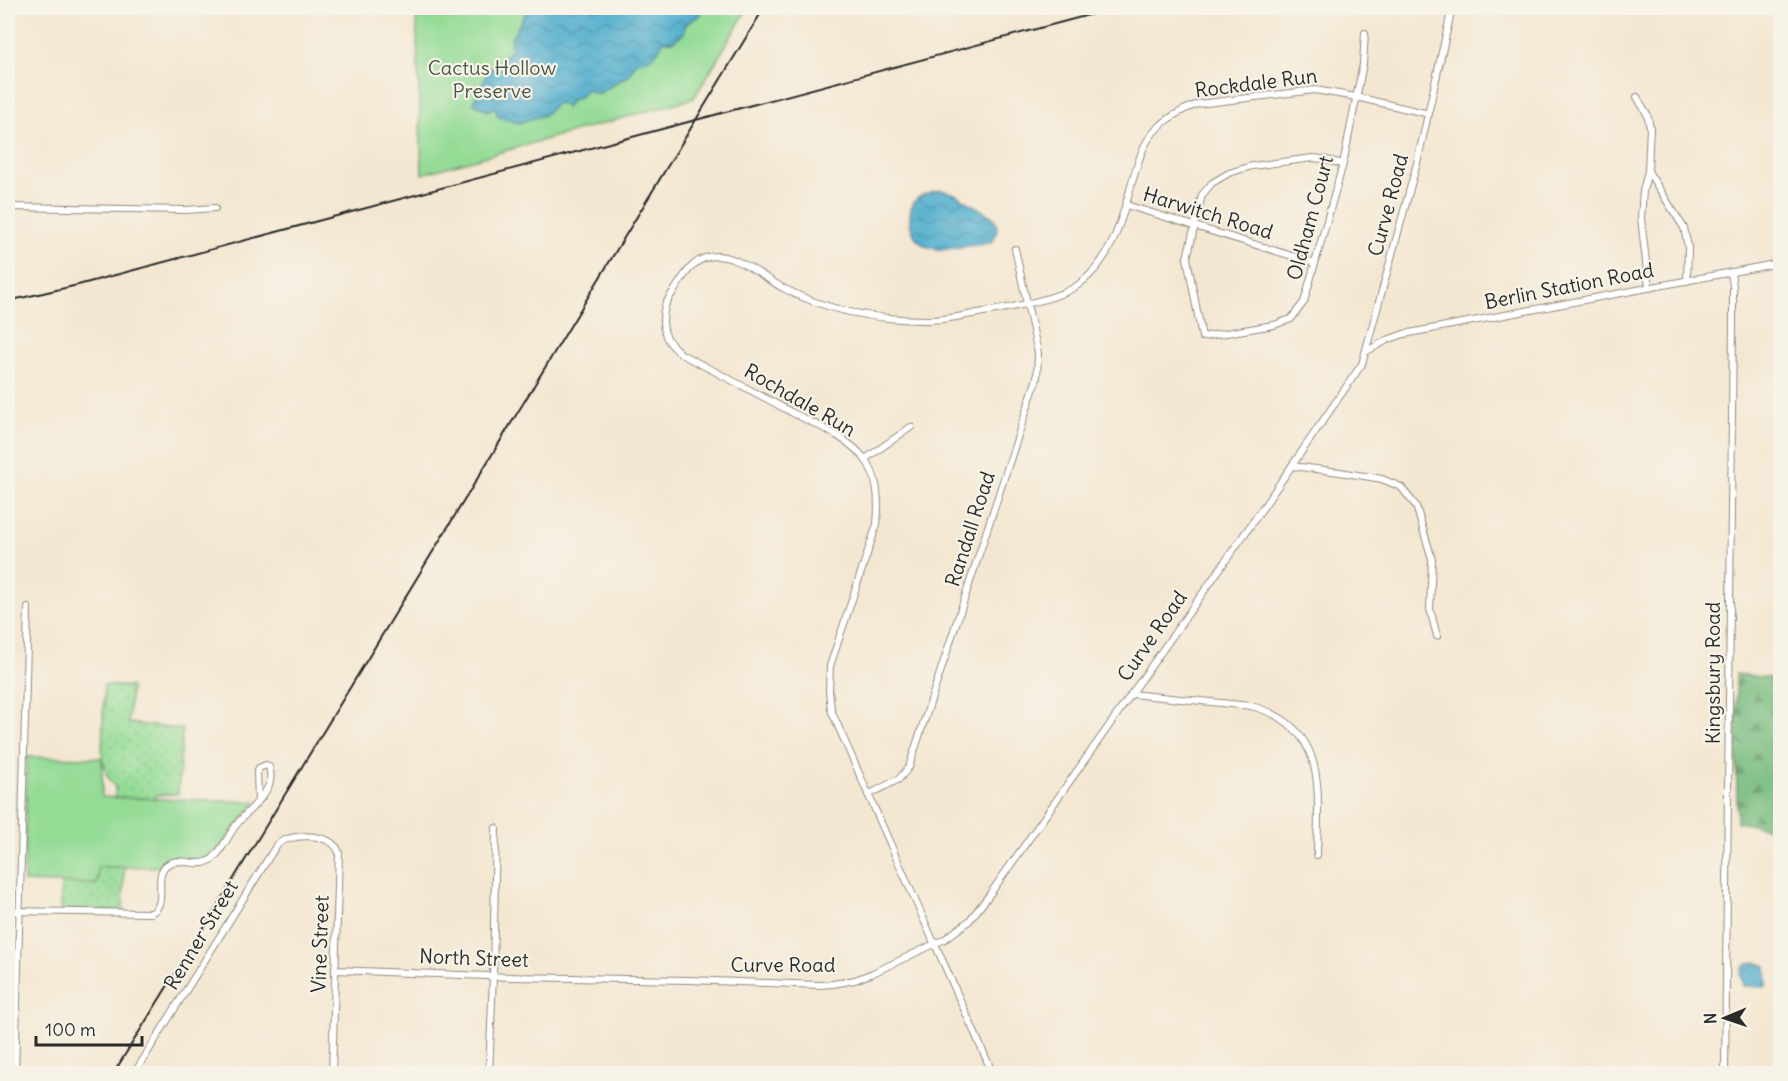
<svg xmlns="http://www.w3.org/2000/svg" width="1788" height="1081" font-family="Delius,sans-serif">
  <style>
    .grass { fill: url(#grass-dots); stroke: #608460; stroke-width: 1.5 }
    .forest { fill: url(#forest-firs); stroke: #517455; stroke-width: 1.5 }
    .green { fill: #94dc96; stroke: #608460; stroke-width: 1.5 }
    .water { fill: url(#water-waves); stroke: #3e6c7c; stroke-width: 1.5 }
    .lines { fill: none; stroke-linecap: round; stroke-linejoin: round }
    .minor-casing { stroke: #90897e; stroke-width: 8 }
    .minor { stroke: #fff; stroke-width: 6 }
    .rail { stroke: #2b2b2b; stroke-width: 2 }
    .labels { text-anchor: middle; stroke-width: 4.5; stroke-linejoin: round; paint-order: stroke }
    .park-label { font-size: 20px; fill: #455746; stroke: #f7f3e8 }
    .street-label { font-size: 20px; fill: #2b2b2b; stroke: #f7f3e8 }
  </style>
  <defs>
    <pattern id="grass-dots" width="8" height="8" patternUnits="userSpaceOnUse" patternTransform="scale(1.5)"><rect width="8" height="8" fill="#94dc96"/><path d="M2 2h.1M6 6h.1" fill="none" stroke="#80bd81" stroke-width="1.8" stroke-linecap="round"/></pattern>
    <pattern id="forest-firs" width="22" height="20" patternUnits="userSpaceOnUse" patternTransform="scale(1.5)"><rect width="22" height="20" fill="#77bc7f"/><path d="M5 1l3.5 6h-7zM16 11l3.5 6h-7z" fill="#629968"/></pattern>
    <pattern id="water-waves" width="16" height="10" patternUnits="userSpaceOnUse" patternTransform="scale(1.5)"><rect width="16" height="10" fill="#50aece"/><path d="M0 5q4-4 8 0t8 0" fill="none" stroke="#438ea7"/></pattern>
  </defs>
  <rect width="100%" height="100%" fill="#f7f3e8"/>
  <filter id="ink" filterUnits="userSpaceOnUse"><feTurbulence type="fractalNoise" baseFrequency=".0167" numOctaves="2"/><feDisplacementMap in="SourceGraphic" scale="12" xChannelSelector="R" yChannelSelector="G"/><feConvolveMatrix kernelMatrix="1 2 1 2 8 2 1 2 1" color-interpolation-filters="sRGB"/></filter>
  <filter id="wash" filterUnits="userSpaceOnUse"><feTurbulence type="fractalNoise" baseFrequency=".008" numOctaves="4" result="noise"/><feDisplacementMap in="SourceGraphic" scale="24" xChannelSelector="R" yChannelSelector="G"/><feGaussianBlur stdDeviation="1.35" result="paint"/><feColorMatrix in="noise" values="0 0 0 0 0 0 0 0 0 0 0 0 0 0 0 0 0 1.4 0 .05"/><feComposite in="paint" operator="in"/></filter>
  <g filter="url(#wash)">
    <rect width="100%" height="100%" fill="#f4e7d1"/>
    <g class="grass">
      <polygon points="104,685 131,687 128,723 182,729 178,794 156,795 155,799 115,797 115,787 107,776 102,758"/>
      <polygon points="97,867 124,867 123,911 61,910 61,883 96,884"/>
    </g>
    <polygon class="forest" points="1736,674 1780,679 1780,830 1737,822"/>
    <g class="green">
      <polygon points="416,8 748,8 694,98 422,174"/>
      <polygon points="27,757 102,758 102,797 256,802 216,852 212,856 202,861 179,859 161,867 98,867 97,884 24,882"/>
    </g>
    <g class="water">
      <path d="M529,8H701L700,15L686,24L684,33L673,41H663C658,55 650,60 636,62L630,74L600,93H594L586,89L580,97L571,100L566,108L563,104L557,103L544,115L518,123L497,116L496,108H492L488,111L473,103L486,75L511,49V38Z"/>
      <path d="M941,190L955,194L993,217C999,225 997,232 993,241C984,245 975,245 966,246C951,249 932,253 920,242C914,237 911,230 910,222C908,199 921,193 941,190Z"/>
      <polygon points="1755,962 1766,966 1767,984 1764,987 1743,986 1741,975 1742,969 1747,964"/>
    </g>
  </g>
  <g filter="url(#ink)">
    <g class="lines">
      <defs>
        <g id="minor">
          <polyline points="1637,97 1647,114 1650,127 1648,171 1643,191 1641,218 1649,288"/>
          <polyline points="1343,164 1323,159 1313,158 1252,166 1229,173 1212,183 1202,195 1187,258 1202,337 1274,325 1291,319 1304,302 1343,164 1363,64 1365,33"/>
          <polyline points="1648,171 1684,228 1688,247 1687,281"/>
          <polyline points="1126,205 1315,263"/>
          <polyline points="8,207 186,210 215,208"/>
          <polyline points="1367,351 1387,340 1404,334 1780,263"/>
          <polyline points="865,459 911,427"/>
          <polyline points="1292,466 1340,472 1382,479 1401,487 1416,506 1432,559 1430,609 1437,636"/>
          <path d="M1131,694L1251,706C1329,726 1318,791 1317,855"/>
          <polyline points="868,795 899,779 909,767 1037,378 1038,353 1015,249"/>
          <path d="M8,911L151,913C170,904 151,874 168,864C180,856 196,868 209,861C220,855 227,838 234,828C244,813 261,803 269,785C271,779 271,773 269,767L266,765L259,768L257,772L258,801"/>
          <polyline points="935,944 993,1074"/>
          <path d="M935,945L831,710L829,690L830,666L877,524C879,502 879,476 864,458C846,436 816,425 791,412C755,392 718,373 681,354C675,348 667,342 665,333C662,325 663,314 665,306C667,301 671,295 674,291C685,274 695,255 718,256C739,257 765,278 783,288C827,311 879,320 928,320C944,320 962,316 978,313C1004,309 1057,300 1078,285C1113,260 1122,218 1133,179C1138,163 1142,146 1153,133C1165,119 1181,110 1198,104L1315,90L1356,97L1429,114"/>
          <polyline points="335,970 512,977 688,980 819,985 833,984 855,980 873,973 945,939 969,921 990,894 1253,522 1362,364 1417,163 1452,8"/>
          <polyline points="15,1074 28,608"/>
          <path d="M134,1074L276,846C288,832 334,832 339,853L332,1074"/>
          <polyline points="489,1074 493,976 496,828"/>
          <polyline points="1725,1074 1733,323 1733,286 1731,273"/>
        </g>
      </defs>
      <use href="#minor" class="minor-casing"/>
      <use href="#minor" class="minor"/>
      <g class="rail">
        <polyline points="8,301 78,285 1115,8"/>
        <polyline points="113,1074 214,911 764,8"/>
      </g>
    </g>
  </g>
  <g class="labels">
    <g class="park-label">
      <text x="492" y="75">Cactus Hollow<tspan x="492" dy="23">Preserve</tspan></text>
    </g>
    <g class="street-label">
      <text transform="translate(1256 83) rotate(-7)" y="7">Rockdale Run</text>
      <text transform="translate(1388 205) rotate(-75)" y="7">Curve Road</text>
      <text transform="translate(1208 213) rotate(17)" y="7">Harwitch Road</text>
      <text transform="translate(1310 218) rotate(-75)" y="7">Oldham Court</text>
      <text transform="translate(1569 286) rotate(-11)" y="7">Berlin Station Road</text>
      <text transform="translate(800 400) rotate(30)" y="7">Rochdale Run</text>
      <text transform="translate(970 529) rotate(-72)" y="7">Randall Road</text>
      <text transform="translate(1152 636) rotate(-55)" y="7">Curve Road</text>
      <text transform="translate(1713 673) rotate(-90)" y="7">Kingsbury Road</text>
      <text transform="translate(201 935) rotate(-59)" y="7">Renner Street</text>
      <text transform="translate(320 944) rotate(-88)" y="7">Vine Street</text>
      <text transform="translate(474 958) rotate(2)" y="7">North Street</text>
      <text x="783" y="972">Curve Road</text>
    </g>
  </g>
  <rect width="1788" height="1081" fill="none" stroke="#f7f3e8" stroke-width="30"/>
  <g transform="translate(1725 1018) rotate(268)" stroke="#f7f3e8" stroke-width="4.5" paint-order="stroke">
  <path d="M0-4.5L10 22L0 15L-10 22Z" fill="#2b2b2b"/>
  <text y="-9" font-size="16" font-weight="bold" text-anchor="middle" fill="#2b2b2b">N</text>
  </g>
  <path d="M36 1036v9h106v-9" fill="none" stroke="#2b2b2b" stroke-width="3"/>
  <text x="45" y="1036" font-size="18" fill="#2b2b2b" stroke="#f7f3e8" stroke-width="4.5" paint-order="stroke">100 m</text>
</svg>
